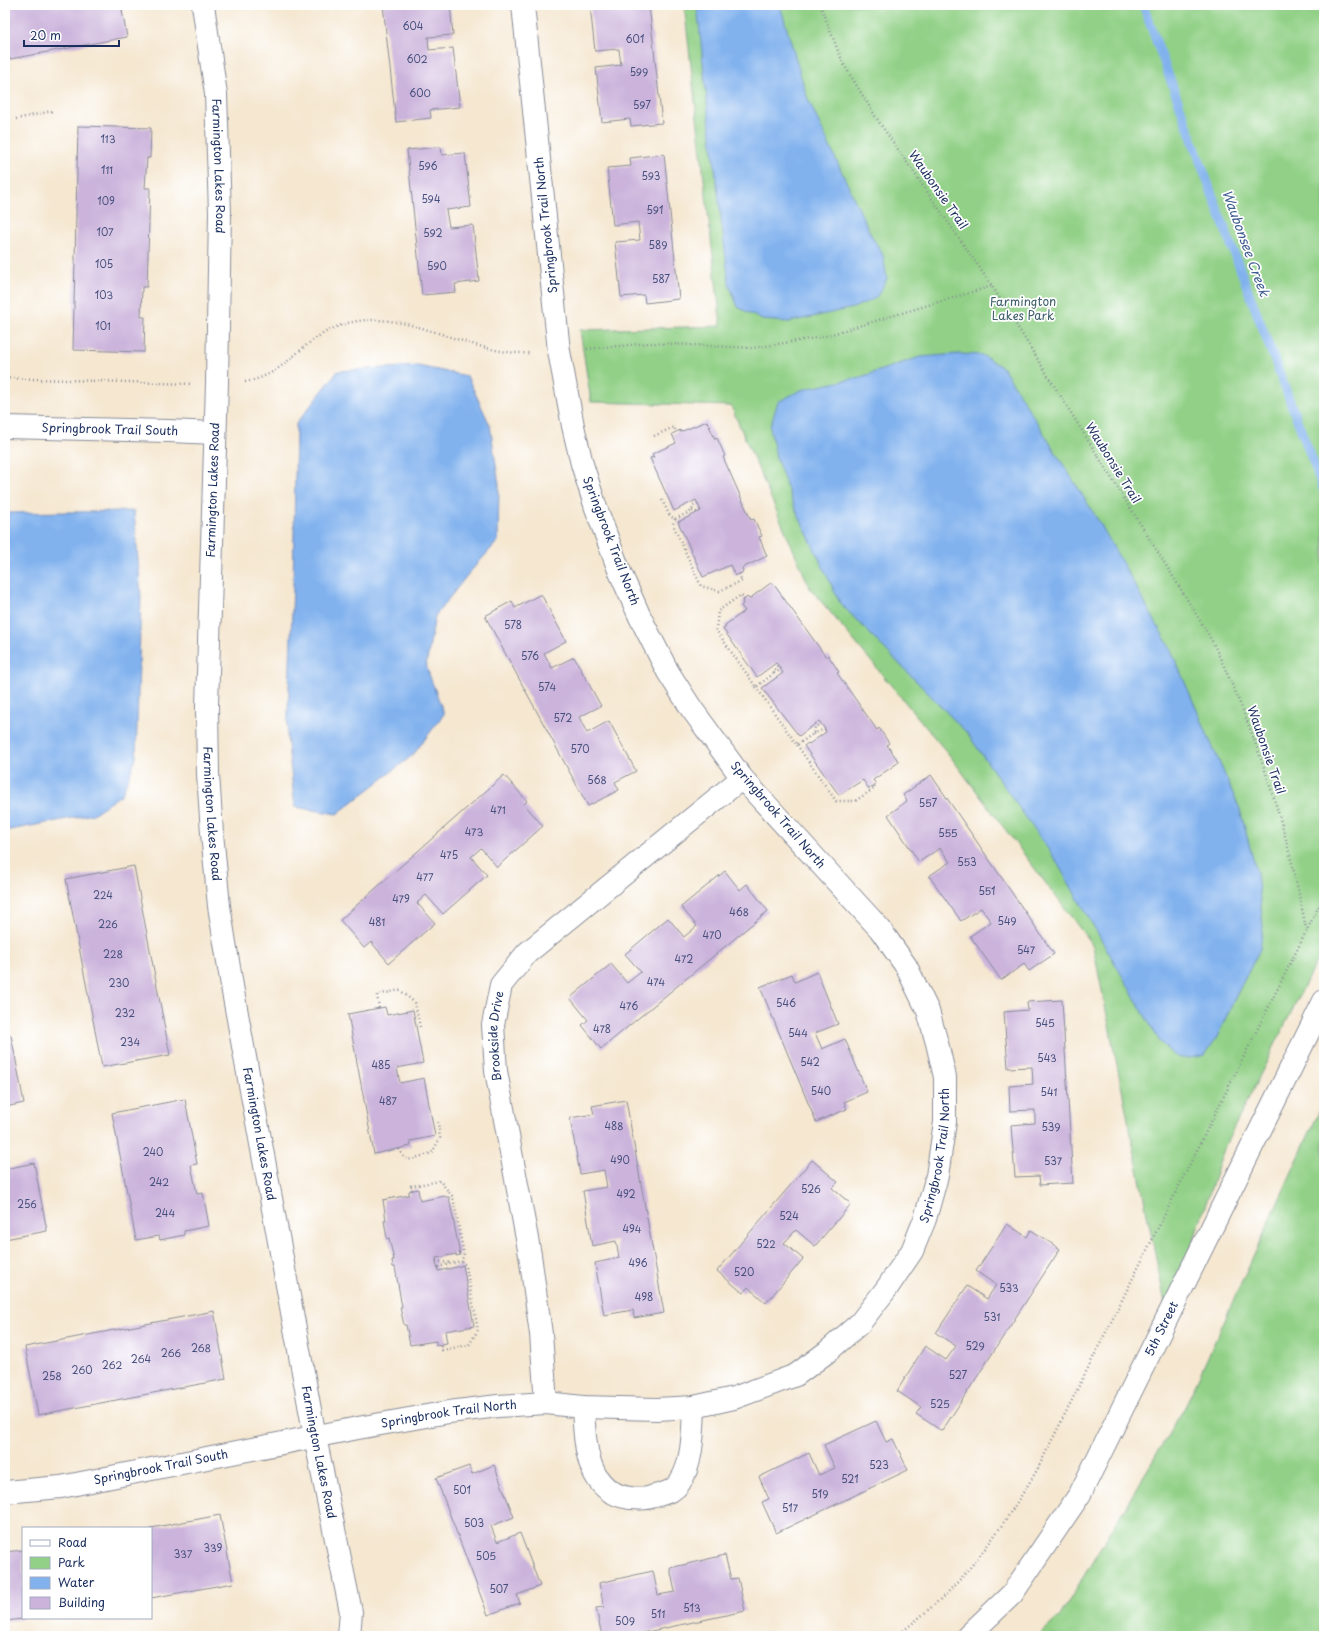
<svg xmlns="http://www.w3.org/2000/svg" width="1329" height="1641" font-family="'Playpen Sans',sans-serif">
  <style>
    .green { fill: #91d086; stroke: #568072 }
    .water { fill: #82b2ee; stroke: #4e70a6 }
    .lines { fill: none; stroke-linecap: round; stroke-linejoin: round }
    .stream { stroke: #82b2ee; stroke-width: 9 }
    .building { fill: #cbb3db }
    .minor-casing { stroke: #888b97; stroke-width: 24 }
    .path { stroke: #888b97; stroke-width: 2.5; stroke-dasharray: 1 3; stroke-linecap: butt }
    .minor { stroke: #fff; stroke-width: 22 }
    .labels { text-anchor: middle; stroke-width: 3.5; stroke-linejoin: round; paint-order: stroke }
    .number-label { font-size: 10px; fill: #47507d }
    .street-label { font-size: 12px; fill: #1b2f5e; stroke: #fff }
    .park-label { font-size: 12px; fill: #3e5f6a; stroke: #fff }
    .water-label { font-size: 13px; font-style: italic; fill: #3f5d90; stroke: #fff }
  </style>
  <rect width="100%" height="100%" fill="#fff"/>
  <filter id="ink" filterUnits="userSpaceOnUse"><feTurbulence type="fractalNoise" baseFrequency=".025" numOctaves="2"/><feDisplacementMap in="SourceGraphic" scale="8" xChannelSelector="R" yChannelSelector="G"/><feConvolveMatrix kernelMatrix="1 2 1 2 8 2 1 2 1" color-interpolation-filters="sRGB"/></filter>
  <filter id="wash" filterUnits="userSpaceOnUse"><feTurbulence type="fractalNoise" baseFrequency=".012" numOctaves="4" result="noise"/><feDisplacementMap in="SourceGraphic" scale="16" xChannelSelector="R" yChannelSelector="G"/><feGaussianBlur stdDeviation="0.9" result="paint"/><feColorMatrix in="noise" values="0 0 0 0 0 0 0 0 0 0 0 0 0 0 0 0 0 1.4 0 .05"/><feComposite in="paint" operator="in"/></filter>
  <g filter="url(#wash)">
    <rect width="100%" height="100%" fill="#f5e7d0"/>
    <g class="green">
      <polygon points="684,5 1324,5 1324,946 1225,1146 1168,1318 1093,946 950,756 810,588 731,406 591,402 580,330 721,326"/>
      <polygon points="1324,1101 1324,1636 1038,1636 1060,1616 1186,1405"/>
    </g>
    <g class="water">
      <polygon points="697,5 780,5 807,97 870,233 883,255 887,279 876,298 853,308 789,322 762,320 738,307 729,284 708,110"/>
      <path d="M959,354L982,355L1003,368L1101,525L1170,648L1240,810L1257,874L1263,926L1260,949L1234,1000L1217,1037L1205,1055C1179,1061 1176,1060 1159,1040L1055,859L967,733L840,603L794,506L776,457L770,427L778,402L801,390L861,377L920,357Z"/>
      <polygon points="418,366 467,376 490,425 499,485 498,541 469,573 435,616 426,666 444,714 413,755 337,814 295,807 287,736 293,587 296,424 338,371"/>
      <polygon points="134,511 141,597 136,758 122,794 93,814 5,831 5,513"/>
    </g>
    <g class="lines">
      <polyline class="stream" points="1143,5 1219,213 1324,491"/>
    </g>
    <g id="blocks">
      <g class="building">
        <polygon points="5,5 121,5 127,37 5,60"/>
        <polygon points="383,5 450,5 453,35 428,37 429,50 453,48 460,107 430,110 431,118 396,122"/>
        <polygon points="590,5 649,5 662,123 631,126 630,119 602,122 596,68 621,65 619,49 595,51"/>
        <polygon points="78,126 151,128 150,158 147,158 145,188 150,188 147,287 142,287 141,317 145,317 144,352 73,350"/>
        <polygon points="441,147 442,155 465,153 471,207 446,210 449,227 473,225 479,281 455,284 456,292 422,295 407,150"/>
        <polygon points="664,154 679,299 645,303 644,295 621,297 615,242 640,240 638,222 613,225 607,168 631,166 630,158"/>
        <polygon points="707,421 715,439 717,438 725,456 723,457 751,520 754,519 762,536 759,537 767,556 742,568 743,572 735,576 730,565 703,577 678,522 701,511 696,500 674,511 650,458 654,457 652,454 676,443 672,434 680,430 680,432"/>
        <polygon points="772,582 826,657 828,655 839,672 837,673 877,730 879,728 889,743 887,745 899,762 873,780 876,784 869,789 863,780 839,795 804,746 808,743 809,744 826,732 825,729 819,721 799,736 762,688 783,673 778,665 776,663 757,677 723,629 726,627 725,625 745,611 741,606 743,604 742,602 747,597 749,599"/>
        <polygon points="541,594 566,641 544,653 552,668 574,657 601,706 579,717 587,733 609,721 636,771 615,782 619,790 588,806 485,616 512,601 515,608"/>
        <polygon points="504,775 527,801 524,804 543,826 497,867 481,848 471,857 487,875 443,914 426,895 417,903 435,923 389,963 371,942 364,948 340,920"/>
        <polygon points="931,775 1054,954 1029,971 1024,964 1001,980 970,936 991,922 981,908 961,921 929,876 950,862 940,848 919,862 888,815 907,801 903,795"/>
        <polygon points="134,866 170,1055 102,1067 66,879"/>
        <polygon points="725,871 740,890 747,884 768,911 601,1049 582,1025 588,1020 570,998 611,964 627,983 641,972 625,954 668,918 684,937 697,926 681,907"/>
        <polygon points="817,972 838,1024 815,1033 822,1049 845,1039 867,1092 844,1102 847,1109 816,1122 760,987 792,974 795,982"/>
        <polygon points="1062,1000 1073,1183 1040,1185 1039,1176 1015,1177 1011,1125 1035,1123 1035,1110 1010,1111 1009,1086 1033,1084 1032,1067 1008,1068 1004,1012 1028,1010 1027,1002"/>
        <polygon points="385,1007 387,1015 413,1010 423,1063 397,1068 400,1083 424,1078 435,1136 410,1141 411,1146 374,1154 348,1014"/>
        <polygon points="11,1035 24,1103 5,1107 5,1037"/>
        <polygon points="185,1099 197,1164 191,1165 197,1194 203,1193 209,1226 184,1231 184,1235 160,1240 159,1236 136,1240 112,1113"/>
        <polygon points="626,1100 664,1313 634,1318 633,1310 604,1315 595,1263 619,1258 616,1241 592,1246 583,1191 607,1187 604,1170 580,1174 570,1118 594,1114 592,1106"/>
        <polygon points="812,1160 838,1182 832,1188 851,1204 815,1246 796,1230 784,1243 803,1259 766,1303 748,1287 743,1293 717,1271"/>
        <polygon points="34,1163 47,1231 5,1239 5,1169"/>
        <polygon points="418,1189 420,1201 445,1196 446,1197 449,1197 460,1255 456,1256 456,1254 436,1258 436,1261 438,1271 457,1267 463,1265 474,1326 445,1331 447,1343 436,1345 436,1341 410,1345 406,1325 404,1325 400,1307 402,1307 395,1267 393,1267 392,1260 394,1260 389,1238 387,1239 384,1220 386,1220 383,1200 409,1195 409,1191"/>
        <polygon points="1007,1224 1027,1237 1031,1230 1060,1249 942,1431 916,1414 921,1407 897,1391 925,1346 946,1360 956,1346 936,1333 967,1286 987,1299 996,1285 976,1271"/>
        <polygon points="214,1311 226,1379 38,1415 25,1347"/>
        <polygon points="876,1421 886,1442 893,1439 908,1470 776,1533 762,1502 769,1499 759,1477 809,1453 819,1475 835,1468 824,1445"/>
        <polygon points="494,1465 514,1517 491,1526 497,1542 520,1533 540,1586 517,1595 520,1603 488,1615 436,1478 469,1466 472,1474"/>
        <polygon points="220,1515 233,1583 151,1598 151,1528"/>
        <polygon points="23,1550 23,1619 5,1621 5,1552"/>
        <polygon points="725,1555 731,1579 738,1578 745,1611 628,1636 602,1636 596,1608 604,1607 599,1583 653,1571 658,1595 675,1592 670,1568"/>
      </g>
    </g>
  </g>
  <g filter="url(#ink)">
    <use href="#blocks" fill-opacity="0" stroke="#888b97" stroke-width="1"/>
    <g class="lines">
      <defs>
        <g id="minor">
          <path id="s1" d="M203,5L216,94L220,213L217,383L207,706L208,774L212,833L219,906L233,992L315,1437L351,1612L349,1636"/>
          <path id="s2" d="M5,427L169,431L215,433"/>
          <path id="s3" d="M546,1403L541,1334L530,1255L496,1071L493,1025L501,985L527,953L742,778"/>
          <path d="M583,1407C585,1442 585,1492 630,1498C638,1498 644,1500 651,1497C662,1494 674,1492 680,1482C693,1463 693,1430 694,1407"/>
          <path id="s4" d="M5,1492L61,1487L358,1428L449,1412L498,1406L546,1403L583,1407L657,1409L694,1407L734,1398L796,1375L827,1352L860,1323L887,1288L912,1251L925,1219L937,1176L945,1122V1077L937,1043L928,1011L906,966L880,929L742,778L691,708L668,672L640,617L619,570L596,508L582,464L573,426L559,351L523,5"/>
          <path id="s5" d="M968,1636L1012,1594L1080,1494L1324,1001"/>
        </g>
      </defs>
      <use href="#minor" class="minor-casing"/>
      <g class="path">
        <path d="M820,5L843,63L877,119L992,286L1187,599C1195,613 1205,628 1213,643C1257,734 1288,831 1306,929"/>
        <polyline points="16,119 52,111"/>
        <polyline points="587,349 650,343 753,348 822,337 992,286"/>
        <polyline points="5,378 190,384"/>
        <path d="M245,382C283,375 294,350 324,333C338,325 354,320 371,320C425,319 477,356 531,353"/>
        <polyline points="654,436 674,427 676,432"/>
        <polyline points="662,500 670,516 675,519 692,511 693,506 698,504"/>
        <polyline points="692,511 696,512 700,510"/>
        <polyline points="675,519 673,524 675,529 701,586 719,591 742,581 739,574"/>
        <polyline points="744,600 741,595 718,611 716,630 756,687 773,674 778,665"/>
        <polyline points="774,673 781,670"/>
        <polyline points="756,687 797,745 813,734 815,727 821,724"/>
        <polyline points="813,734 825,729"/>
        <polyline points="797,745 836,801 855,801 875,788 874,786"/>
        <polyline points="379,1008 377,995 400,990 415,1003 420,1027"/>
        <polyline points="399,1149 403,1156 408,1160 432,1153 440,1138 438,1122"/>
        <polyline points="412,1190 411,1186 440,1181 453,1197 464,1255 461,1261"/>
        <polyline points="436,1261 450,1263"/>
        <polyline points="438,1267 461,1261 466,1266 478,1330 469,1345 442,1350 440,1344"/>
        <path d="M897,1636C920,1617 944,1598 963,1576C991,1543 1015,1507 1037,1470L1324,896"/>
      </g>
      <use href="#minor" class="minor"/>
    </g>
  </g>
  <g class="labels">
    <g class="number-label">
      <text x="413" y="30">604</text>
      <text x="635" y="43">601</text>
      <text x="417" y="63">602</text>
      <text x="639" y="76">599</text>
      <text x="420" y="97">600</text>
      <text x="642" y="109">597</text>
      <text x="108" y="143">113</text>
      <text x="428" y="170">596</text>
      <text x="107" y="174">111</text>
      <text x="651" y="180">593</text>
      <text x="431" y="203">594</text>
      <text x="106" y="205">109</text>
      <text x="655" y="214">591</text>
      <text x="105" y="236">107</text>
      <text x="433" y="237">592</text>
      <text x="658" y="249">589</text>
      <text x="104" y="268">105</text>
      <text x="437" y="270">590</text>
      <text x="661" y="283">587</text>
      <text x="104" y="299">103</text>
      <text x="103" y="330">101</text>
      <text x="513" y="629">578</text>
      <text x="530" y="660">576</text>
      <text x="547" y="691">574</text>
      <text x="563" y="722">572</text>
      <text x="580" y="753">570</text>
      <text x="597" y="784">568</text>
      <text x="928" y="807">557</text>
      <text x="498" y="814">471</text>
      <text x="474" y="836">473</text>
      <text x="948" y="837">555</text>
      <text x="449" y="859">475</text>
      <text x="967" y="866">553</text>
      <text x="425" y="881">477</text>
      <text x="987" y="895">551</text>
      <text x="103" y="899">224</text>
      <text x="401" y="903">479</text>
      <text x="739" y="916">468</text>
      <text x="1007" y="925">549</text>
      <text x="377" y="926">481</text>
      <text x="108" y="928">226</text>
      <text x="712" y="939">470</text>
      <text x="1026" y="954">547</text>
      <text x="113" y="958">228</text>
      <text x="684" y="963">472</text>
      <text x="656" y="986">474</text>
      <text x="119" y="987">230</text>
      <text x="786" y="1007">546</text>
      <text x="629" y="1010">476</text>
      <text x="125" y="1017">232</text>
      <text x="1045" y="1027">545</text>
      <text x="602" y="1033">478</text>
      <text x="798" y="1037">544</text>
      <text x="130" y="1046">234</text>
      <text x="1047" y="1062">543</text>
      <text x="810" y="1066">542</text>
      <text x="381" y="1069">485</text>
      <text x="821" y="1095">540</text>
      <text x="1049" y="1096">541</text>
      <text x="388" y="1105">487</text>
      <text x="614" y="1130">488</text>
      <text x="1051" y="1131">539</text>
      <text x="153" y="1156">240</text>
      <text x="620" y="1164">490</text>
      <text x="1053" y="1165">537</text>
      <text x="159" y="1186">242</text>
      <text x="811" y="1193">526</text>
      <text x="626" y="1198">492</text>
      <text x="27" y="1208">256</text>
      <text x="165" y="1217">244</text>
      <text x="789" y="1220">524</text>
      <text x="632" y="1233">494</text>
      <text x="766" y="1248">522</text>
      <text x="638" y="1267">496</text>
      <text x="744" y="1276">520</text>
      <text x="1009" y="1292">533</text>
      <text x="644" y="1301">498</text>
      <text x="992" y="1321">531</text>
      <text x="975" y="1350">529</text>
      <text x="201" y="1352">268</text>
      <text x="171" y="1357">266</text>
      <text x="141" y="1363">264</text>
      <text x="112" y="1369">262</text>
      <text x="82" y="1374">260</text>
      <text x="958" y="1379">527</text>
      <text x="52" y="1380">258</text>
      <text x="940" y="1408">525</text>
      <text x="879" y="1469">523</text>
      <text x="850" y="1483">521</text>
      <text x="462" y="1494">501</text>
      <text x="820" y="1498">519</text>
      <text x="790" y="1512">517</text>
      <text x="474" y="1527">503</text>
      <text x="213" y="1552">339</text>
      <text x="183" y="1558">337</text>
      <text x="486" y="1560">505</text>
      <text x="499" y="1593">507</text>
      <text x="692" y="1612">513</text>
      <text x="658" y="1618">511</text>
      <text x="625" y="1625">509</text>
    </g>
    <g class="street-label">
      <text dy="4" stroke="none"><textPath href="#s1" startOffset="162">Farmington Lakes Road</textPath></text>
      <text transform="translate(938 190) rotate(55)" y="4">Waubonsie Trail</text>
      <text transform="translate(546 225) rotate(-96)" y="4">Springbrook Trail North</text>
      <text dy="4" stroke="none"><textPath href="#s2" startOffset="105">Springbrook Trail South</textPath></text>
      <text transform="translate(1113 463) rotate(58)" y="4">Waubonsie Trail</text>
      <text transform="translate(213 490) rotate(-88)" y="4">Farmington Lakes Road</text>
      <text transform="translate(611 541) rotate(69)" y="4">Springbrook Trail North</text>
      <text transform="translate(1266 750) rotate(71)" y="4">Waubonsie Trail</text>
      <text dy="4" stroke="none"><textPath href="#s1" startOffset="810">Farmington Lakes Road</textPath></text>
      <text transform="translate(778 815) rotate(49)" y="4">Springbrook Trail North</text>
      <text dy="4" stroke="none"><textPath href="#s3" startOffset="371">Brookside Drive</textPath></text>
      <text dy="4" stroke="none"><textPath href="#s1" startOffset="1134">Farmington Lakes Road</textPath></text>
      <text dy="4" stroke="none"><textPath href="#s4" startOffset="1075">Springbrook Trail North</textPath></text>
      <text dy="4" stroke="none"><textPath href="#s5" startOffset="366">5th Street</textPath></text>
      <text dy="4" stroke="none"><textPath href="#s4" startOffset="451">Springbrook Trail North</textPath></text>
      <text dy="4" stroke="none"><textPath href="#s1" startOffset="1458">Farmington Lakes Road</textPath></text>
      <text dy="4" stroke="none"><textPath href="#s4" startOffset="158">Springbrook Trail South</textPath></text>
    </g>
    <g class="park-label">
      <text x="1023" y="306">Farmington<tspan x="1023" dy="14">Lakes Park</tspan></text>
    </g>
    <g class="water-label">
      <text transform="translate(1246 243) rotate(70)" y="5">Waubonsee Creek</text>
    </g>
  </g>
  <rect width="1329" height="1641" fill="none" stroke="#fff" stroke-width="20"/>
  <rect x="22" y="1527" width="130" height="92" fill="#ffffff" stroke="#a4acbf"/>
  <rect x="30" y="1540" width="20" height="6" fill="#ffffff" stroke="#a4acbf"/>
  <text x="58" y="1547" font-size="12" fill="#1b2f5e">Road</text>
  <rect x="30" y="1557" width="20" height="12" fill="#91d086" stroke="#a4acbf"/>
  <text x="58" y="1567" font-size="12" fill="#1b2f5e">Park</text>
  <rect x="30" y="1577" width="20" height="12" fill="#82b2ee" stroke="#a4acbf"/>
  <text x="58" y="1587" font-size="12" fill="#1b2f5e">Water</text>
  <rect x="30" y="1597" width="20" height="12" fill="#cbb3db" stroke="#a4acbf"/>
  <text x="58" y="1607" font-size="12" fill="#1b2f5e">Building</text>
  <path d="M24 40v6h95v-6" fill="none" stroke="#1b2f5e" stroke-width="2"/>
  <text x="30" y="40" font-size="12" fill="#1b2f5e" stroke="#ffffff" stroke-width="3" paint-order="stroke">20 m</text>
</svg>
